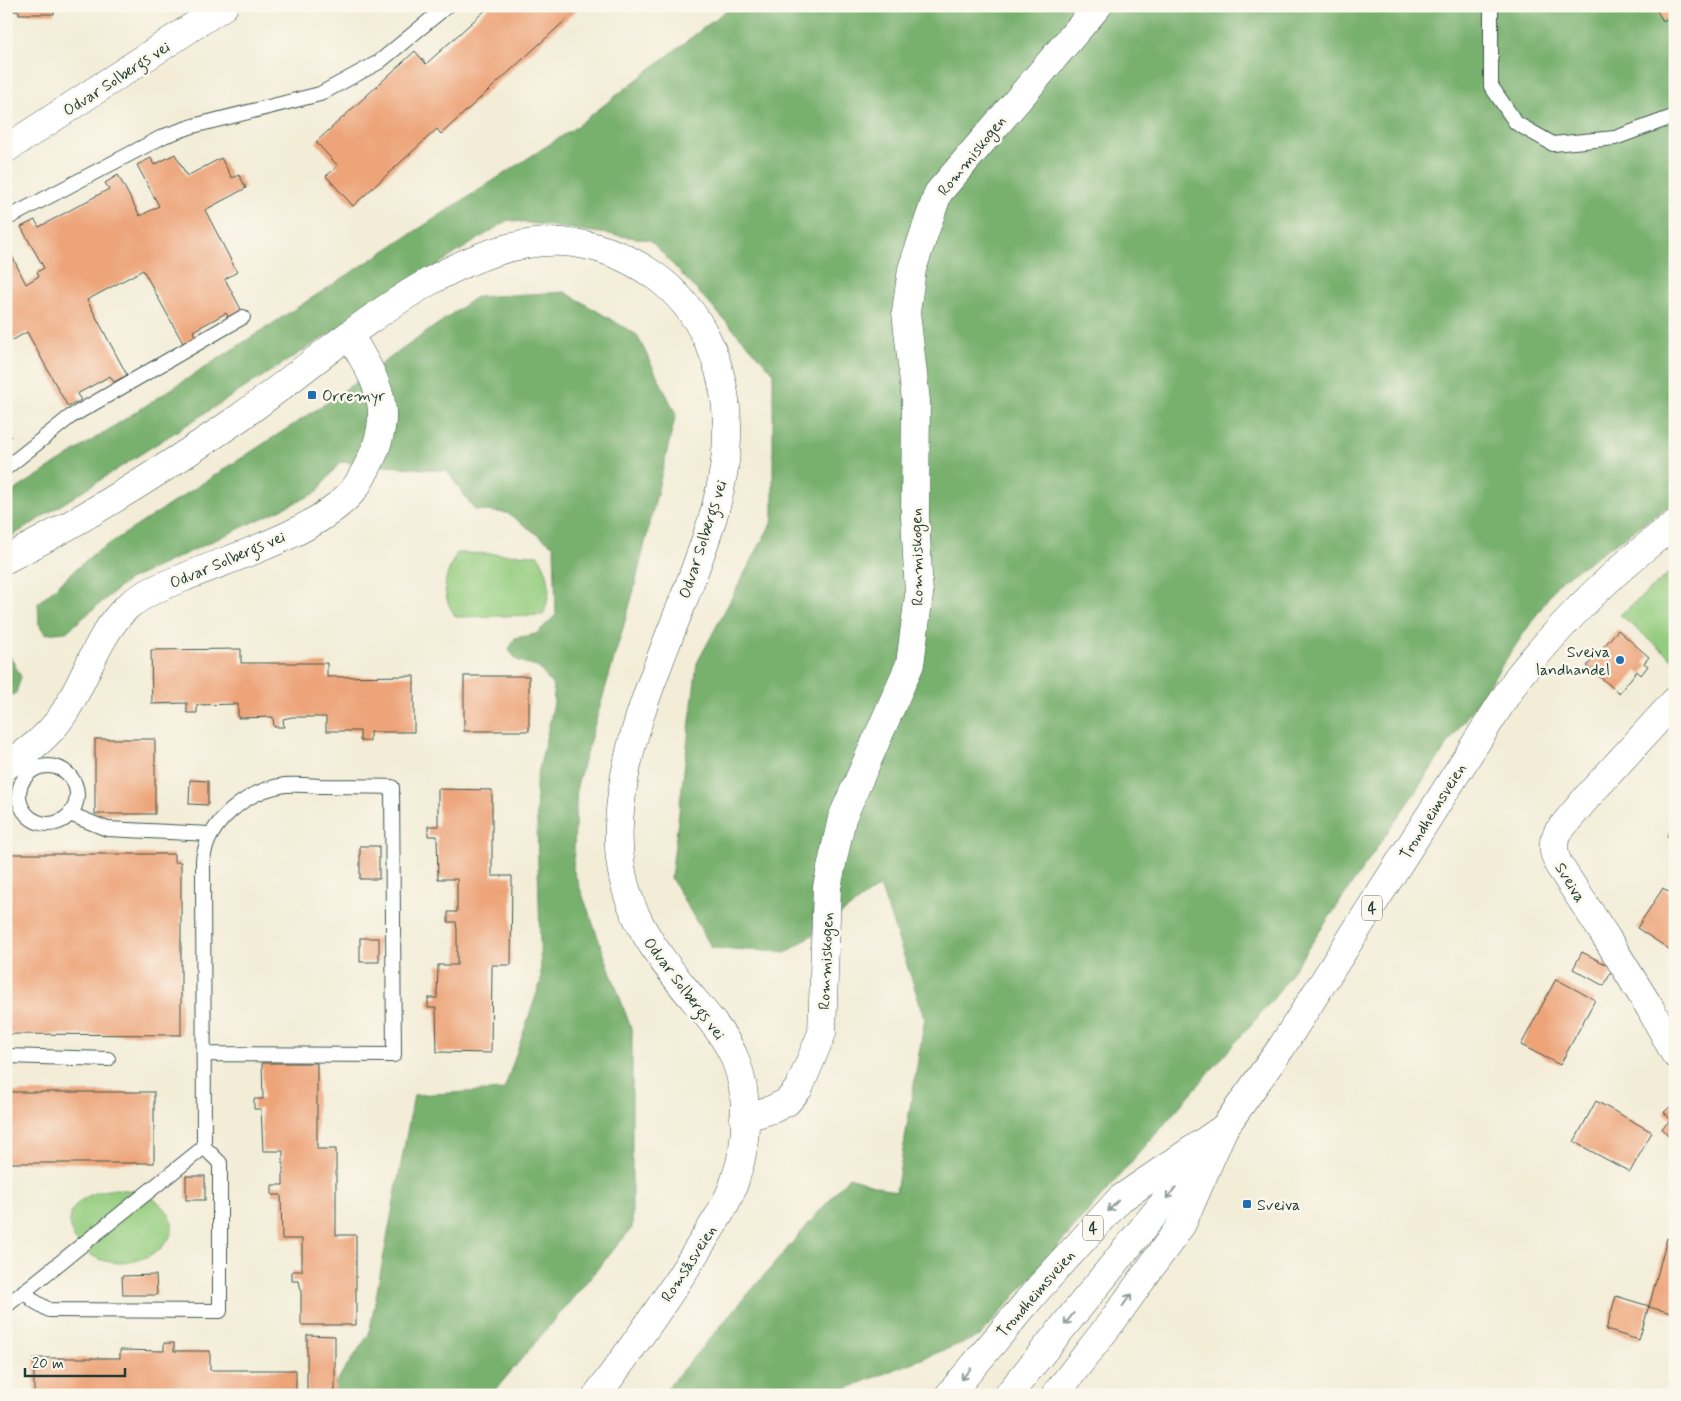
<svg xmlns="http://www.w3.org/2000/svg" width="1681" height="1401" font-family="Mynerve,sans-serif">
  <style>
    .green { fill: #95cd80; stroke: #5a855a }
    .forest { fill: #78b06e; stroke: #4c7651 }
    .building { fill: #eda479 }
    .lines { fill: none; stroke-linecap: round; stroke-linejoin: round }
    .service-casing { stroke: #3f574d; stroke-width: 16 }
    .minor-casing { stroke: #3f574d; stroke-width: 29 }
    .tertiary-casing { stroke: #3f574d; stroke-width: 29 }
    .trunk-casing { stroke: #3f574d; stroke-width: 29 }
    .service { stroke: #fff; stroke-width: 14 }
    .minor { stroke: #fff; stroke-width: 28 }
    .tertiary { stroke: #fff; stroke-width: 28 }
    .trunk { stroke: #fff; stroke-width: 28 }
    .oneway { stroke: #8f9e9a }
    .poi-dot { fill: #1f6fb2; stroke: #fbf7ec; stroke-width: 2 }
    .labels { text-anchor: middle; stroke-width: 5; stroke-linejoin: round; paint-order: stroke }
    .shield { fill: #fbf7ec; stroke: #61756b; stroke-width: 1 }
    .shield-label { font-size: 15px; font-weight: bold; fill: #1f3d34 }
    .street-label { font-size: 16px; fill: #1f3d34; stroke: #fbf7ec }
    .poi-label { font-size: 16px; fill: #1f3d34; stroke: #fbf7ec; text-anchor: start }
  </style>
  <rect width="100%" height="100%" fill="#fbf7ec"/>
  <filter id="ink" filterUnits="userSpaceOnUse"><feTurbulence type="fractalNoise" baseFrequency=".02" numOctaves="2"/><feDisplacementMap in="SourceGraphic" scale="10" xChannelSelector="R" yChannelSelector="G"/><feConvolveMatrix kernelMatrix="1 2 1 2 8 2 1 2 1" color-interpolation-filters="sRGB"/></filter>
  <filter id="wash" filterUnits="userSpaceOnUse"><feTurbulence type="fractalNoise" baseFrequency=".0096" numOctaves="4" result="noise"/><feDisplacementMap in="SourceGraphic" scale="20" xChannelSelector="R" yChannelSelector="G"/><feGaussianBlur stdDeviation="1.12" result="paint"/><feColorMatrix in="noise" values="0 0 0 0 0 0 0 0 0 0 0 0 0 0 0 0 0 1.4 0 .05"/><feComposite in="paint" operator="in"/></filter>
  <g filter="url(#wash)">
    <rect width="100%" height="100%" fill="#f3edd8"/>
    <g class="green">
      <path d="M457,553L538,555C551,575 552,592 543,615L456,617C439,592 444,578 457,553Z"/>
      <polygon points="1675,568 1675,661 1620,615"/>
      <path d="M116,1189C126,1190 137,1191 146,1195C179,1210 182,1240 148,1256C81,1288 28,1197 116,1189Z"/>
    </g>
    <g class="forest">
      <polygon points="732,6 1675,6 1675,502 1559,582 1274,998 980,1336 830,1395 661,1395 849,1177 896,1192 925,1018 880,886 788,952 712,948 671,878 697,663 773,520 773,372 650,240 508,220 6,540 6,496 573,129"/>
      <polygon points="565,292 637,335 676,414 632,597 577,785 573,869 632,1031 632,1228 491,1395 327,1395 369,1334 414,1095 504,1090 541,981 536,783 554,703 553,686 539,668 517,660 509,650 515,638 536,634 556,615 554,546 507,513 475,510 447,471 340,462 316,493 127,581 66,632 45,634 39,624 38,603 92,555 325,404 476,297"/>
      <polygon points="6,655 10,656 21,677 16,693 6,698"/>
    </g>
    <g id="blocks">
      <g class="building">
        <polygon points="6,6 54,6 54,14 19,14 19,11 6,11"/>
        <polygon points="490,6 581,6 441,134 437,129 353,206 326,176 338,166 316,142 415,51 426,64"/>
        <polygon points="1654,6 1675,6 1675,14 1663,21"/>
        <polygon points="175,154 187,176 221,158 232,178 239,175 246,188 205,210 237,272 225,279 243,313 230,320 226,313 193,331 196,338 184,345 143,270 87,300 127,375 114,382 110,376 77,394 81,400 68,407 27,332 6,344 6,244 26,284 39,276 37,272 44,268 21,227 35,220 39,227 109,189 105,183 118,175 140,216 159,206 137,165 151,158 154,165"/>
        <polygon points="6,429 11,437 6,440"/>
        <polygon points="1618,630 1649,657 1644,663 1648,666 1641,675 1637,671 1619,693 1587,666"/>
        <polygon points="241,649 241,663 327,663 327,677 414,676 414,732 370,732 370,741 360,741 360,731 326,731 326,717 292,717 283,719 284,727 274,727 273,717 238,718 238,704 197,705 197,713 187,713 187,703 152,704 151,650"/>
        <rect x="464" y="676" width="65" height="55"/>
        <rect x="95" y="739" width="60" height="75"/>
        <polygon points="190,780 208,781 208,805 189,804"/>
        <polygon points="438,789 492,790 492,876 512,876 511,965 492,965 491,1053 437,1052 436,1008 428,1008 428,998 437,998 438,965 457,965 457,930 456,922 448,922 448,912 457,912 457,879 438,879 437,836 428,836 428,826 438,826"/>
        <polygon points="1675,823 1675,840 1667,836"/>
        <rect x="360" y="846" width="19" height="33"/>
        <polygon points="6,854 174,854 174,862 181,862 181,1035 6,1034"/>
        <polygon points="1663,888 1675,896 1675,953 1637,928"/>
        <rect x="360" y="938" width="19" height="24"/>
        <polygon points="1582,952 1613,968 1604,986 1573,969"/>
        <polygon points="1556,979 1595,1000 1560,1065 1521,1045"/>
        <polygon points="262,1063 317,1063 317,1149 336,1149 336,1235 356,1235 356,1325 301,1325 301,1290 299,1281 292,1281 292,1271 302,1271 302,1239 282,1239 281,1195 272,1195 272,1185 283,1185 283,1151 263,1151 261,1109 254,1109 254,1099 263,1099"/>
        <rect x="6" y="1092" width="148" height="71"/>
        <polygon points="1596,1101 1652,1132 1630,1172 1574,1142"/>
        <polygon points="1675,1103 1675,1143 1662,1128 1671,1120 1664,1112"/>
        <rect x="186" y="1176" width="19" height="24"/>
        <polygon points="1667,1238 1675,1240 1675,1314 1649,1307"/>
        <polygon points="156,1275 157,1295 123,1295 122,1276"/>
        <polygon points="1616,1296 1649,1306 1639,1340 1606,1330"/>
        <polygon points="307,1335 335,1336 335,1391 307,1391"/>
        <polygon points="164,1343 174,1343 174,1351 210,1351 210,1370 296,1370 296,1395 34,1395 34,1358 120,1358 120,1350 164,1351"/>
      </g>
    </g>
  </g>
  <g filter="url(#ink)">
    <use href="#blocks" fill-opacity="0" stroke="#3f574d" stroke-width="1"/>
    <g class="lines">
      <defs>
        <g id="service">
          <polyline points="1491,6 1491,86 1516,123 1553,144 1615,138 1675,116"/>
          <polyline points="6,219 164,136 193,126 320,94 379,62 447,6"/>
          <polyline points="6,468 70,417 243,317"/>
          <circle cx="48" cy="795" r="29"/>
          <polyline points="70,814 107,829 210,834"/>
          <polyline points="6,1056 108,1059"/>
          <path d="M24,1291L34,1301L49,1310L220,1311V1163L204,1147L203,860C207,822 248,790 285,785C296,784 308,785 319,786C344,786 368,786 392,787L394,1055L204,1054"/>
          <polyline points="6,1306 204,1147"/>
        </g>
        <g id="minor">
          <polyline points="1675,701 1588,796 1558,832 1554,841 1554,852 1558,864 1606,937 1650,1008 1675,1054"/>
          <path d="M6,766C27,752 48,737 62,716C86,681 96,635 128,606C144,593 166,584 185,577C238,555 310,535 350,494C357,487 362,477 366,469C397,413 379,385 350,336"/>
          <polyline points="744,1118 773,1109 787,1102 799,1088 822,1033 827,887 842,818 910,664 919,595 915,516 916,401 906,312 912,269 938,193 1098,6"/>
        </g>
        <g id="tertiary">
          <polyline points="6,149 224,6"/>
          <path d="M6,559C86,519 163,470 236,420C324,359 451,235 563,242C597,244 628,257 655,276C702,310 725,366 727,423C729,482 706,541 685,596C656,670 623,744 619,824C615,897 646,941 689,994C706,1014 725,1035 735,1059C749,1094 748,1141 736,1177C729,1202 713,1225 699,1247C668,1298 633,1347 597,1395"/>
        </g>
        <g id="trunk">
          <polyline points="949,1395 1038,1289 1120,1199 1224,1128"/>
          <polyline points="1008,1395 1203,1154"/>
          <path d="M1055,1395L1113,1320L1182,1224L1224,1128L1281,1048L1518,677C1564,620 1616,568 1675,524"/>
        </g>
      </defs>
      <use href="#service" class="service-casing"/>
      <use href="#minor" class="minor-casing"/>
      <use href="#tertiary" class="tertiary-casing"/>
      <use href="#trunk" class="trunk-casing"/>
      <use href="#service" class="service"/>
      <use href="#minor" class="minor"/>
      <use href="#tertiary" class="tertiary"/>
      <use href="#trunk" class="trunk"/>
    </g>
    <defs><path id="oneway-shaft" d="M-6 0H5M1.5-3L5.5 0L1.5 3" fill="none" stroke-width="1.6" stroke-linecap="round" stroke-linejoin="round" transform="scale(1.25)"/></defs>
    <g class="oneway">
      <use href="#oneway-shaft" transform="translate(1171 1193) rotate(129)"/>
      <use href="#oneway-shaft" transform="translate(1113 1206) rotate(133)"/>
      <use href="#oneway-shaft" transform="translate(1127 1300) rotate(-54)"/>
      <use href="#oneway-shaft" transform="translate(1069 1319) rotate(128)"/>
      <use href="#oneway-shaft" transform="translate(966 1374) rotate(130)"/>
    </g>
  </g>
  <g class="poi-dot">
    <rect x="307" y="390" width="10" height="10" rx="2.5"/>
    <circle cx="1620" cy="660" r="5"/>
    <rect x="1242" y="1199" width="10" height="10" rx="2.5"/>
  </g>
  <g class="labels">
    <g class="shield">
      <rect x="1362" y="895.5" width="20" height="25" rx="4"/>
      <rect x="1083" y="1215.5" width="20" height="25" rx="4"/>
    </g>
    <g class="shield-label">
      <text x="1372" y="913">4</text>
      <text x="1093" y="1233">4</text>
    </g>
    <g class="street-label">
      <text transform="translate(116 78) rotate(-33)" y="6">Odvar Solbergs vei</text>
      <text transform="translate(971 155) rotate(-51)" y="6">Rommiskogen</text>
      <text transform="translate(702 539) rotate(-72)" y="6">Odvar Solbergs vei</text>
      <text transform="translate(916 557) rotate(-91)" y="6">Rommiskogen</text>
      <text transform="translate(227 559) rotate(-23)" y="6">Odvar Solbergs vei</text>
      <text transform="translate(1432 811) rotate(-58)" y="6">Trondheimsveien</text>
      <text transform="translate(1571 882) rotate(58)" y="6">Sveiva</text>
      <text transform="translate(825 961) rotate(-88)" y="6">Rommiskogen</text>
      <text transform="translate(685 988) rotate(53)" y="6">Odvar Solbergs vei</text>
      <text transform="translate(688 1263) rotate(-57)" y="6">Romsåsveien</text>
      <text transform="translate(1035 1293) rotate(-49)" y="6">Trondheimsveien</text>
    </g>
    <g class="poi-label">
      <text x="322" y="401">Orremyr</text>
      <text x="1610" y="657" text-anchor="end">Sveiva<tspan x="1610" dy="18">landhandel</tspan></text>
      <text x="1257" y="1210">Sveiva</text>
    </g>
  </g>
  <rect width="1681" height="1401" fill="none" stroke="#fbf7ec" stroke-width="25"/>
  <path d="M25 1368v8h100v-8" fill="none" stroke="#1f3d34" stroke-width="2.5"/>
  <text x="32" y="1368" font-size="15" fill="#1f3d34" stroke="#fbf7ec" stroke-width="4" paint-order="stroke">20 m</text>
</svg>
